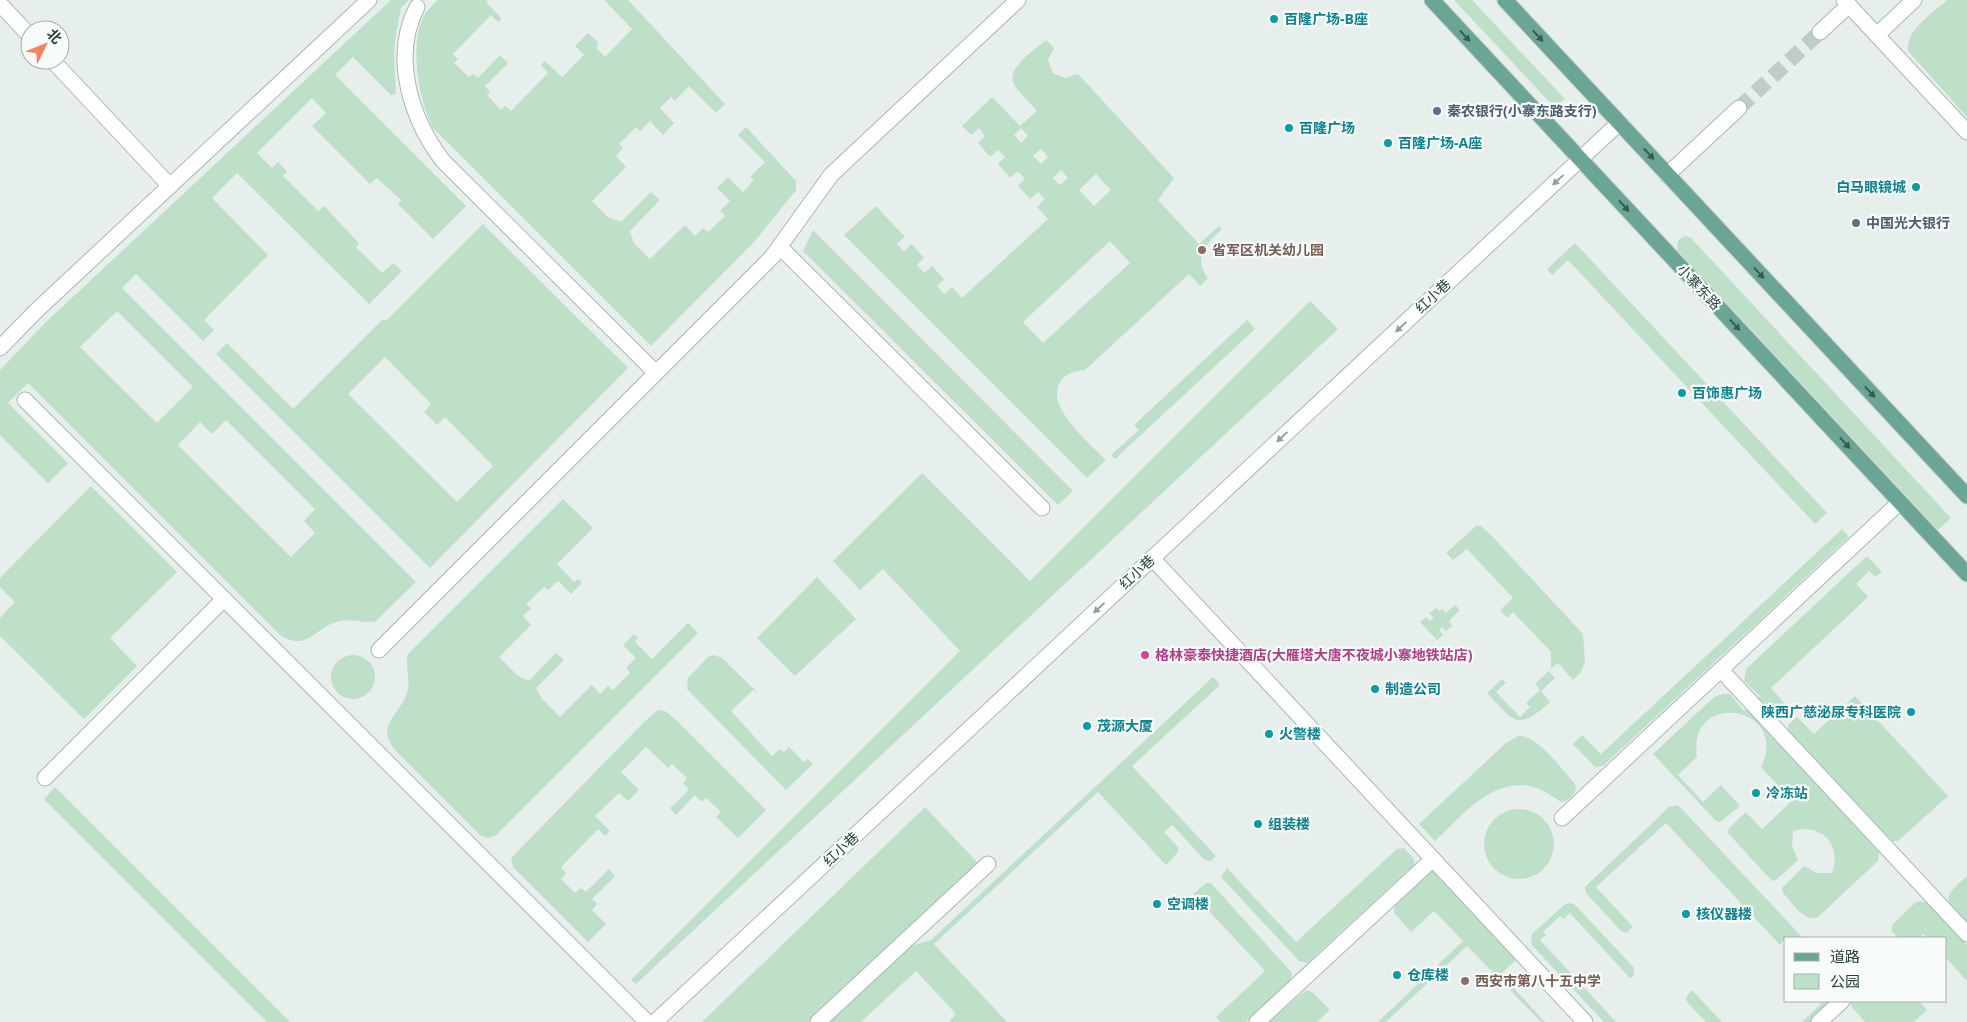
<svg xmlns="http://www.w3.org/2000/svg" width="1967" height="1022" font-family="'Open Sans','Noto Sans SC',sans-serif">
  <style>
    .green { fill: #bfe0c8; fill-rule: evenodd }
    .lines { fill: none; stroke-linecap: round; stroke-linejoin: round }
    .minor-tunnel { stroke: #bfccc8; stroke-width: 15; stroke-dasharray: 15 8; stroke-linecap: butt }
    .minor-casing { stroke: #a8b8b2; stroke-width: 17 }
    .tertiary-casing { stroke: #a8b8b2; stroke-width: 17 }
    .primary-casing { stroke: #c2cac8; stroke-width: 17 }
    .minor { stroke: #fff; stroke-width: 15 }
    .tertiary { stroke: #fff; stroke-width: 15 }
    .primary { stroke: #6aa596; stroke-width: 15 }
    .oneway { fill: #365b51 }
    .oneway2 { fill: #92a09c }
    .culture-dot { fill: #0f9aa8; stroke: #f7fbf9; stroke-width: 2 }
    .service-dot { fill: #5c6f8a; stroke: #f7fbf9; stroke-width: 2 }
    .education-dot { fill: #8d6e63; stroke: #f7fbf9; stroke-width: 2 }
    .hotel-dot { fill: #d1479c; stroke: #f7fbf9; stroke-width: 2 }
    .labels { text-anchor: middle; stroke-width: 4.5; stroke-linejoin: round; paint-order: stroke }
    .culture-label { font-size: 14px; font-weight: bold; fill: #0d838f; stroke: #f7fbf9; text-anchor: start }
    .service-label { font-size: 14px; font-weight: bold; fill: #4e5e75; stroke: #f7fbf9; text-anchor: start }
    .education-label { font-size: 14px; font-weight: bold; fill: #785e54; stroke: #f7fbf9; text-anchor: start }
    .street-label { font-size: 14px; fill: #24423a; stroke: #f7fbf9 }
    .hotel-label { font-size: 14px; font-weight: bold; fill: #b23c85; stroke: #f7fbf9; text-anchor: start }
  </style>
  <rect width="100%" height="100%" fill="#e6efeb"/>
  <g class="green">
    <path d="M391,0H409L401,8L396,34L394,51L396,94L391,95L353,57L335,75L466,206L433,239L398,204L401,200L377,178L370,184L312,126L326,113L312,98L257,153L272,168L278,162L287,171L283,176L318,211L324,206L359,243L356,247L382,273L393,263L402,271L369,304L237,173L212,198L268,255L204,320L214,330L203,341L136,274L122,288L416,582L376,621C365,624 352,618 340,621C315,626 308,653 280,635L28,383L8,403L68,463L48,483L0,435V370L46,322ZM117,311L193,387L157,423L80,347ZM226,420L315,509L304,521L315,533L291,557L178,445L200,422L212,434Z"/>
    <path d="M438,0H488L486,2L502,19L498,22L491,15L453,54L458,59L454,63L469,77L473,74L478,78L500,55L508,63L485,86L490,91L487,95L501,110L505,106L511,111L548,73L541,65L545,61L562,77L584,55L575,46L588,33L598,42L597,49L605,57L632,29L604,0H628L725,104L716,113L689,86L675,101L671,97L660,108L674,123L663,135L650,121L640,131L636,127L619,144L623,148L616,156L626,167L592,201L608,217L621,222L651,192L660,200L630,231L634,243L650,259L685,225L695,236L703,228L708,232L725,216L720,211L730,201L717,188L728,177L743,192L754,180L750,177L765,162L738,135L746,127L796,181V190L755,241L651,346L433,128C419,102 408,42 425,14C428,9 433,5 438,0Z"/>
    <polygon points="1454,0 1472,0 1565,99 1555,108"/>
    <path d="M1947,0H1967V117L1908,51C1906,29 1932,14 1947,0Z"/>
    <path d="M1046,40L1054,48L1048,60L1053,73L1065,78L1078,74L1174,178L1158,200L1199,244L1219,226L1222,229C1207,243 1192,258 1208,278L1200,286L1189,274L1085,370C1075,371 1066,373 1061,381C1043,406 1090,443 1106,460L1087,478L844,235L876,206L905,237L897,244L904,251L912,244L924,258L917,265L924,273L932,266L944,279L937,286L944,294L952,287L962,298L1048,219L1037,207L1045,199L1038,192L1030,199L1018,186L1025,179L1018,171L1010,178L998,164L1005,157L998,150L990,157L978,143L985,136L979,128L971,135L962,126L992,97L1020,126L1037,111C1030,102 1019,94 1014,84C1005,68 1036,49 1046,40ZM1021,128L1028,136L1021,143L1014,135ZM1041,149L1048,157L1041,164L1033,156ZM1061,170L1068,178L1060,185L1053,178ZM1096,174L1111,190L1094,206L1079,190ZM1110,241L1130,263L1043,343L1023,322Z"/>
    <path d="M483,224L628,368L430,568L216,354L227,343L293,409L383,319L386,321ZM385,357L431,404L424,412L437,425L445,417L493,466L457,502L348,394Z"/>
    <polygon points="813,230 1073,491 1058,505 803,251"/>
    <polygon points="1685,236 1691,238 1951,518 1938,530 1677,250 1678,240"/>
    <polygon points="1575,243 1827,513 1815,524 1568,260 1552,275 1547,269"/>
    <polygon points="1310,301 1338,329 636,984 631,980 960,651 883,569 860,590 833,561 922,473 1030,581"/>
    <polygon points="1247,320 1255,329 1115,459 1111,455 1139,430 1134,425"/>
    <polygon points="91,486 177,572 110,638 137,666 84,719 0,636 0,618 15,602 0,587 0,578"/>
    <path d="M563,499L593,528L557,564L574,582L578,579L582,583L571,594L558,581L548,590L544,587L526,604L531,608L523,616L531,625L499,657L517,675L529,681L556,653L564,660L536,688L542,699L560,717L592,685L600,694L608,686L613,690L630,673L626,668L636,658L623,645L634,634L638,638L635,642L652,659L688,623L698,633L495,836L488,838L481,836L396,751C373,724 402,715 408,689C410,677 405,665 408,654Z"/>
    <polygon points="1476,526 1481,526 1490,534 1583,634 1585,661 1581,672 1573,680 1558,663 1551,669 1551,652 1513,612 1507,618 1500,610 1513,598 1467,549 1453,560 1446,553"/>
    <polygon points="1842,529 1849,537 1603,766 1595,767 1573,744 1582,735 1601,754"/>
    <polygon points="1867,556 1882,572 1875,577 1869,571 1856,584 1868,597 1771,688 1786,705 1777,713 1771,712 1758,698 1760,696 1744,681 1746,669"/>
    <polygon points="817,577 856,619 795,676 757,638"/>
    <polygon points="1455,605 1460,610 1449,621 1452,626 1446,631 1442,627 1439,630 1443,635 1437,640 1420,622 1426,617 1430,621 1434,618 1429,613 1436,608 1439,611 1442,609 1446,613"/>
    <polygon points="714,655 722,658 759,694 753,690 731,711 772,756 780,749 784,752 789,747 804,762 808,759 813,764 786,790 687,689 688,678 708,657"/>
    <circle cx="353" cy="677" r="22"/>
    <path d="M1549,671L1555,678L1541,691L1550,702C1517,732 1514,722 1487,693L1502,679L1506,683L1496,692L1520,717L1530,707L1526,703L1540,690L1535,684Z"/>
    <polygon points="1213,677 1220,685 1132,766 1216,856 1211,861 1205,860 1172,825 1164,832 1178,847 1178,852 1166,865 1098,792 934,944 1007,1022 951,1022 949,1021 956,1014 916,971 861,1022 829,1022 911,946 931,940"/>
    <path d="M1722,694H1730L1744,711L1747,709L1879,852L1878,861L1817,918C1802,921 1792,902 1783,893L1782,888L1804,866L1817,873H1832C1842,845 1822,823 1793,831L1792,846L1798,860L1776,880L1772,881L1728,833L1729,828L1746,812L1762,829L1792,801L1761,767C1791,706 1687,688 1697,757L1678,775L1703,802L1721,785L1740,806L1720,822L1716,821L1653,754L1714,697Z"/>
    <polygon points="1855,696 1948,796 1898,841 1892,841 1886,835 1788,730 1788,725 1797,717 1814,734"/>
    <polygon points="658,710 665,711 675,719 766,810 738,838 716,817 721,812 706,798 702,802 695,795 676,815 670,808 689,790 683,783 687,778 672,764 668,768 646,747 621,772 639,790 628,801 619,793 595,816 610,831 605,836 598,829 561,867 566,873 561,879 575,893 581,888 586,892 609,869 615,876 592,899 597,904 592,910 606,924 588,942 513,867 511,858 644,722"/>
    <path d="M1518,736C1537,734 1563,771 1575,784L1576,789C1574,795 1568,801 1561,802C1552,796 1544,790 1533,787C1492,776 1462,816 1435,841L1419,824L1506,743Z"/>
    <polygon points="55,787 290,1022 267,1022 44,799"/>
    <polygon points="1677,805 1680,807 1803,938 1786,938 1780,945 1666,823 1596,887 1633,927 1627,933 1621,931 1586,893 1585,887 1669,807"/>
    <polygon points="925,807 978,863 808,1022 702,1022"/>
    <circle cx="1519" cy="844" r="35"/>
    <polygon points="1404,848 1414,859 1414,865 1307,963 1299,961 1221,877 1227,868 1296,942 1397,849"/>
    <polygon points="1434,871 1518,958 1501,974 1545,1022 1541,1022 1467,946 1386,1022 1378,1022 1463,941 1434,911 1411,932 1394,913 1395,904 1430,872"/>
    <path d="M1967,876V923C1944,898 1941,899 1967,876Z"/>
    <polygon points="1206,883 1211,883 1292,973 1291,980 1246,1022 1221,1022 1216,1017 1265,971 1193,894"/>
    <polygon points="1921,901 1927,903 1967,945 1967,981 1946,958 1946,938 1927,938 1923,934 1919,938 1898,938 1892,931 1892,925 1916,902"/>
    <polygon points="1569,903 1574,904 1580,910 1634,968 1634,975 1630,978 1570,913 1563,919 1560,916 1543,932 1546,935 1540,940 1616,1022 1604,1022 1531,944 1532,934 1564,905"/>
    <polygon points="1306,990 1312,992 1330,1010 1317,1022 1268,1022"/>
    <polygon points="1692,990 1722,1022 1706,1022 1687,1002 1686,997"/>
    <polygon points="1824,1001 1833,1001 1812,1022 1802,1022"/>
    <polygon points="1849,1001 1919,1001 1927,1010 1914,1022 1865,1022 1852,1007"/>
  </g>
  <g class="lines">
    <polyline class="minor-tunnel" points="1739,108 1820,32"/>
    <defs>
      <g id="minor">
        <polyline points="1844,0 1967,132"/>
        <polyline points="0,4 30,36"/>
        <path d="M417,7C391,57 411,119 443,161L656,373"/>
        <polyline points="1820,32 1849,5"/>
        <polyline points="1877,35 1914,0"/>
        <polyline points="52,60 170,186"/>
        <polyline points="1667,175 1739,108"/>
        <polyline points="780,247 1042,508"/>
        <polyline points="0,348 36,311 369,0"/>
        <polyline points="25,400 647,1022"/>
        <polyline points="1152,558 1585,1022"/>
        <polyline points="379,650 772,257 831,175 1018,0"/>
        <polyline points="1721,670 1967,934"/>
        <polyline points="45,778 224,599"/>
        <polyline points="1562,818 1900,502"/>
        <polyline points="818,1022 988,864"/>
        <polyline points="1257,1022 1433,859"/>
        <polyline points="1819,1022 1842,1001"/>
      </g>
      <polyline id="tertiary" points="655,1022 1619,123"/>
      <g id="primary">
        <polyline points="1432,0 1967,574"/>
        <polyline points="1505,0 1967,496"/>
      </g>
    </defs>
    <use href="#minor" class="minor-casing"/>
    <use href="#tertiary" class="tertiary-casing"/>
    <use href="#primary" class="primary-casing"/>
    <use href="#minor" class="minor"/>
    <use href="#tertiary" class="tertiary"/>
    <use href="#primary" class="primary"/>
  </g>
  <defs><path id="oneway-solid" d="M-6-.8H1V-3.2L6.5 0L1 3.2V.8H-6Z" transform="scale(1.25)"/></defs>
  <g class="oneway">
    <use href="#oneway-solid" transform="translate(1465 36) rotate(47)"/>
    <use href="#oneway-solid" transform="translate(1538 36) rotate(47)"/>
    <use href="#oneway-solid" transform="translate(1649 154) rotate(47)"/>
    <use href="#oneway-solid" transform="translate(1624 206) rotate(47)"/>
    <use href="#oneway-solid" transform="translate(1759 273) rotate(47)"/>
    <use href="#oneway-solid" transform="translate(1735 325) rotate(47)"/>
    <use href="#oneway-solid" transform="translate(1870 392) rotate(47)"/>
    <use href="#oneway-solid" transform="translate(1845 443) rotate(47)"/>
  </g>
  <g class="oneway2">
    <use href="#oneway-solid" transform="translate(1558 180) rotate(137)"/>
    <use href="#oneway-solid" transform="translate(1401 327) rotate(137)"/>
    <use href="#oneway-solid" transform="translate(1282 437) rotate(137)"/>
    <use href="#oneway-solid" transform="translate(1099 608) rotate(137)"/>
  </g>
  <g class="culture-dot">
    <circle cx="1274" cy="19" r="5"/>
    <circle cx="1289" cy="128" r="5"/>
    <circle cx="1388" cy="143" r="5"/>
    <circle cx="1916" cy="187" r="5"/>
    <circle cx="1682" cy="393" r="5"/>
    <circle cx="1375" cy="689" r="5"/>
    <circle cx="1911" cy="712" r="5"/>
    <circle cx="1087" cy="726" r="5"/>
    <circle cx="1269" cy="734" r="5"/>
    <circle cx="1756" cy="793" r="5"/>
    <circle cx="1258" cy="824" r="5"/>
    <circle cx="1157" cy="904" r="5"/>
    <circle cx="1686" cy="914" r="5"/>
    <circle cx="1397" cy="975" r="5"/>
  </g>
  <g class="service-dot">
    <circle cx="1437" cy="111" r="5"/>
    <circle cx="1856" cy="223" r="5"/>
  </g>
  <g class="education-dot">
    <circle cx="1202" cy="250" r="5"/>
    <circle cx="1465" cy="981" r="5"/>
  </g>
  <circle class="hotel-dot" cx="1145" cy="655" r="5"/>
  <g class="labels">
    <g class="culture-label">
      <text x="1284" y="24">百隆广场-B座</text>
      <text x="1299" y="133">百隆广场</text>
      <text x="1398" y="148">百隆广场-A座</text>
      <text x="1906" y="192" text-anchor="end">白马眼镜城</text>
      <text x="1692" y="398">百饰惠广场</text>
      <text x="1385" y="694">制造公司</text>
      <text x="1901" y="717" text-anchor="end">陕西广慈泌尿专科医院</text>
      <text x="1097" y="731">茂源大厦</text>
      <text x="1279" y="739">火警楼</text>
      <text x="1766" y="798">冷冻站</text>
      <text x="1268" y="829">组装楼</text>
      <text x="1167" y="909">空调楼</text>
      <text x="1696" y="919">核仪器楼</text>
      <text x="1407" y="980">仓库楼</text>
    </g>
    <g class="service-label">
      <text x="1447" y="116">秦农银行(小寨东路支行)</text>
      <text x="1866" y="228">中国光大银行</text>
    </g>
    <g class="education-label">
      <text x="1212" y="255">省军区机关幼儿园</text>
      <text x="1475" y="986">西安市第八十五中学</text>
    </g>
    <g class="street-label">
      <text transform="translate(1699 287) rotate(47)" y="5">小寨东路</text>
      <text transform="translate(1433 296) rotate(-43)" y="5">红小巷</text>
      <text transform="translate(1137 572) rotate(-43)" y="5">红小巷</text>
      <text transform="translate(841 849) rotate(-43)" y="5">红小巷</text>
    </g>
    <g class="hotel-label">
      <text x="1155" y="660">格林豪泰快捷酒店(大雁塔大唐不夜城小寨地铁站店)</text>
    </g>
  </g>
  <rect x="1784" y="937" width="162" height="65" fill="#f7fbf9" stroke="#a3b1ad"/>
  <rect x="1794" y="953" width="25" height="8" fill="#6aa596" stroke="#a3b1ad"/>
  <text x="1830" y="962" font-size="15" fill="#24423a">道路</text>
  <rect x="1794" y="974" width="25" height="15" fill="#bfe0c8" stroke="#a3b1ad"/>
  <text x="1830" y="987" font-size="15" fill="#24423a">公园</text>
  <g transform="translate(45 45) rotate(47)"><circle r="24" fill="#f7fbf9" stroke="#a3b1ad"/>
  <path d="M0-4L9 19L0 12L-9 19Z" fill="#f4845f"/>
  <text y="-8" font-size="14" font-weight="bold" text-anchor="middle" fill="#24423a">北</text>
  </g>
</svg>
